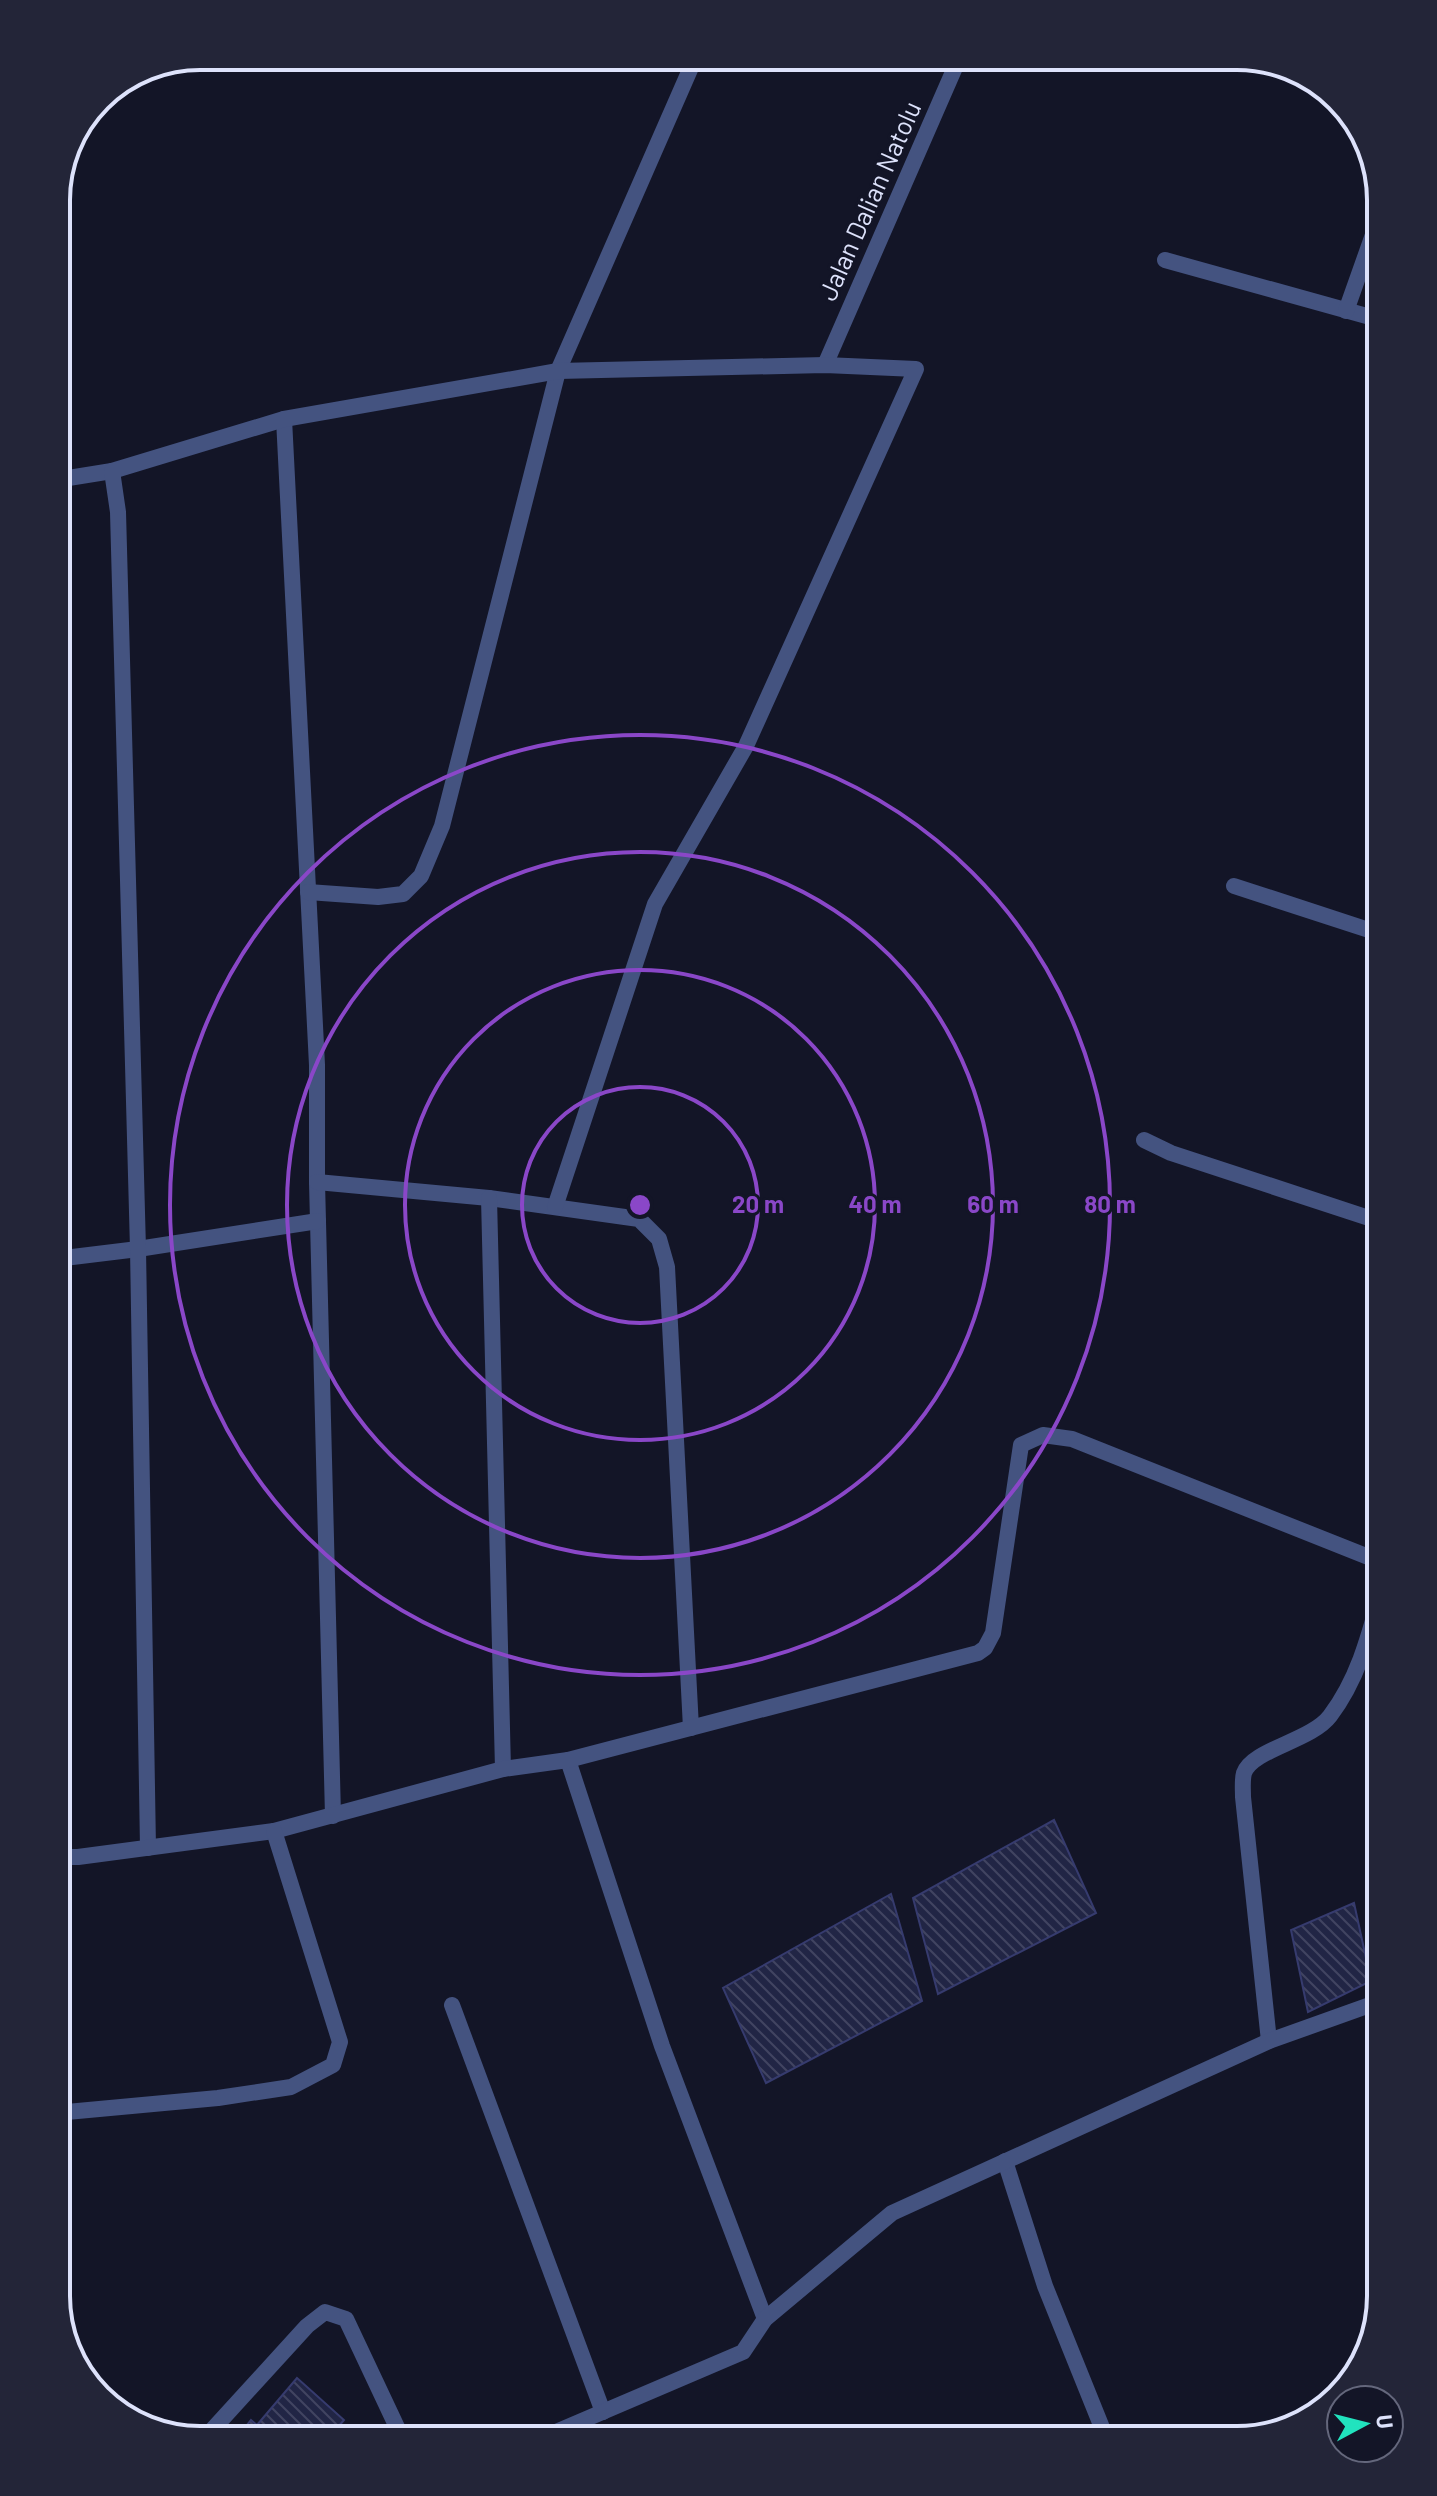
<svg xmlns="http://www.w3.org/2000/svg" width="1437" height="2496" font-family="Barlow,sans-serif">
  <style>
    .building { fill: url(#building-back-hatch); stroke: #363b6e; stroke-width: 2 }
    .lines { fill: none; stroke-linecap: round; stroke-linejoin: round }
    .lane { stroke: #445380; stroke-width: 16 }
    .street { stroke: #445380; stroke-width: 16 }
    .ring { fill: none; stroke: #8a47c8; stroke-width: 4 }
    .labels { text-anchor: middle; stroke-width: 6; stroke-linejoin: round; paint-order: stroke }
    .street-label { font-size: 26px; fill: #dde2fb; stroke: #131527 }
    .rim { fill: none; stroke: #dde2fb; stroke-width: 4 }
    .centre { fill: #8a47c8; stroke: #131527; stroke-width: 4 }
    .ring-label { font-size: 24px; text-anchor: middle; font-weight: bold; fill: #8a47c8; stroke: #131527; stroke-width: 6; stroke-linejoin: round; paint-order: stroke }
  </style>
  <defs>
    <pattern id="building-back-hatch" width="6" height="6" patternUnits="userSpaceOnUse" patternTransform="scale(2)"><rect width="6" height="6" fill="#212545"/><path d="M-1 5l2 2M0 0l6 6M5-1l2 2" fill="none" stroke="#414461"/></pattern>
  </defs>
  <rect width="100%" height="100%" fill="#131527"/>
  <g class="building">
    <polygon points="1054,1820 1096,1913 938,1994 913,1898"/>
    <polygon points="891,1894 922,2001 766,2083 723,1988"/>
    <polygon points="1354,1903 1371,1981 1308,2012 1291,1930"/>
    <polygon points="297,2378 344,2420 327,2440 275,2440 257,2425"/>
    <polygon points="251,2420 274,2440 235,2440"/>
    <polygon points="340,2426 356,2440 328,2440"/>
  </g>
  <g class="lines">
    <polyline class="lane" points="1234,886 1381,934"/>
    <g class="street">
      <polyline points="1165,260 1381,320"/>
      <polyline points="1346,311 1381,212"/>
      <polyline points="825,365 960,56"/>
      <polyline points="284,419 317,1065 317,1182 333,1816"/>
      <polyline points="56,425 63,479"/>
      <polyline points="56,480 112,471"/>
      <polyline points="308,892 378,897 403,894 421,876 442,826 558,371 696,56"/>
      <polyline points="1144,1140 1171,1153 1381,1222"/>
      <polyline points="317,1182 489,1198 639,1219 659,1239 667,1267 691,1728"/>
      <polyline points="489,1198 503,1769"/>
      <polyline points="56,1259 138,1249 318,1221"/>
      <polyline points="568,1760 662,2046 765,2319"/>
      <polyline points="148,1848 138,1249 118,512 112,471 284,419 558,371 825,365 916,369 746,746 655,904 555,1207"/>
      <polyline points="56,1857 78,1857 274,1831 503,1769 568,1760 978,1653 985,1648 993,1633 1021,1445 1043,1435 1072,1439 1381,1562"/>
      <polyline points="452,2005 603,2412"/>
      <path d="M1269,2041L1243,1797C1243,1789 1242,1780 1244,1773C1253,1749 1311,1741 1330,1716C1358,1679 1369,1636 1381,1592"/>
      <polyline points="56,2113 218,2098 291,2087 333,2065 340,2042 274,1831"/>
      <polyline points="1005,2161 1045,2286 1107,2440"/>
      <polyline points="203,2440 307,2326 325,2312 346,2319 403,2440"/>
      <polyline points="537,2440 743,2352 765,2319 892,2213 1269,2041 1381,2001"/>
    </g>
  </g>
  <g class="ring">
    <circle cx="640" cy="1205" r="118"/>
    <circle cx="640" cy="1205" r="235"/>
    <circle cx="640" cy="1205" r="353"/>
    <circle cx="640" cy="1205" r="470"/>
  </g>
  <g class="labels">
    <g class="street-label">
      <text transform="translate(870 201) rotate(-66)" y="9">Jalan Dalian Natolu</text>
    </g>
  </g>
  <path d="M0 0H1437V2496H0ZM200 70H1237A130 130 0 0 1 1367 200V2296A130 130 0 0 1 1237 2426H200A130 130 0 0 1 70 2296V200A130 130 0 0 1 200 70Z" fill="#232538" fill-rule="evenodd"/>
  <path class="rim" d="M200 70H1237A130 130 0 0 1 1367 200V2296A130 130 0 0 1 1237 2426H200A130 130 0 0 1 70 2296V200A130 130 0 0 1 200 70Z"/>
  <circle cx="640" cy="1205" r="12" class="centre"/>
  <g class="ring-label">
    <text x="758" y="1213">20 m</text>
    <text x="875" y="1213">40 m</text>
    <text x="993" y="1213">60 m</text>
    <text x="1110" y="1213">80 m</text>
  </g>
  <g transform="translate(1365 2424) rotate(83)"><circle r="38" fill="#131527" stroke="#64677c" stroke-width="2"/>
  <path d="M0-6L14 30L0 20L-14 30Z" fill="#21e3be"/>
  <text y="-12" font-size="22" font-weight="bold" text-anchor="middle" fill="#dde2fb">U</text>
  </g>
</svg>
